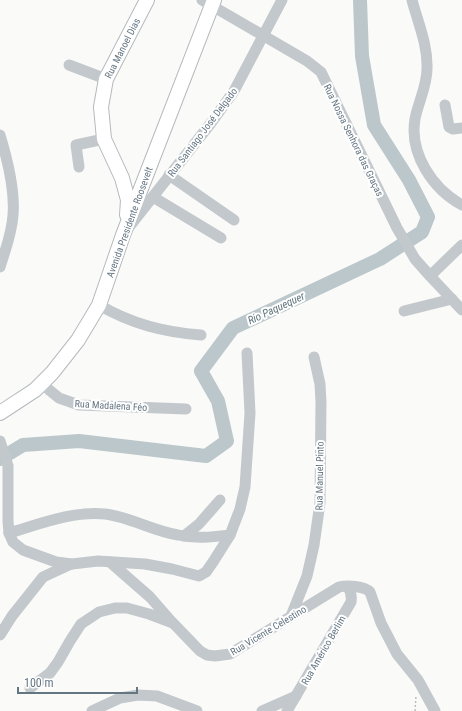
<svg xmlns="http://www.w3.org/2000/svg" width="462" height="711" font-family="'Roboto Condensed',sans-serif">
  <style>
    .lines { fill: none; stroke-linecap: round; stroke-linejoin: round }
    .river { stroke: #bbc7cb; stroke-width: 14 }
    .major-casing { stroke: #b5babe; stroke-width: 16 }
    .path { stroke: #bbbfc2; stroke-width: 1.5; stroke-dasharray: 2 2; stroke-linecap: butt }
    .minor { stroke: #c3c8cc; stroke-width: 11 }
    .major { stroke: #fff; stroke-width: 14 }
    .labels { text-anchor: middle; stroke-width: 4; stroke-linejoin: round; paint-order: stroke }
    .street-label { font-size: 10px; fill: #657683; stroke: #fff }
    .water-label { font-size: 11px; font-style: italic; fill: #60757c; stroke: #fff }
  </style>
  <rect width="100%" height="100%" fill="#fafaf8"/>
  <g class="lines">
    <polyline class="river" points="0,459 23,445 79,441 206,456 227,441 218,401 201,371 233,328 380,259 422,232 428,217 409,180 374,125 362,56 360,0"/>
    <defs>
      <g id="major">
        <polyline points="127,215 128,200 122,178 104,139 101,107 106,79 147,0"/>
        <polyline points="0,413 35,390 52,373 78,340 99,305 123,235 214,0"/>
      </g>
    </defs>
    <use href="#major" class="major-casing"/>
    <polyline class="path" points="415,711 416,696"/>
    <g class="minor">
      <polyline points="202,0 307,61 321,72 397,228 415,259 430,276 462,310"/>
      <path d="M412,0C418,23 428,45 427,69C427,86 418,103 415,119C409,154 433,189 462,205"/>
      <polyline points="69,65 106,79"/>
      <polyline points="445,105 449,127 453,129 462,128"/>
      <path d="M0,135C7,158 15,192 13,215C12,233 5,251 0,267"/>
      <polyline points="79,167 76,145 104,139"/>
      <polyline points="169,175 234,220"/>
      <polyline points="153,197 221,238"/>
      <polyline points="129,227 211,123 234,91 282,0"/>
      <polyline points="430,276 462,245"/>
      <path d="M99,305C132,324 163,332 201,335"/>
      <polyline points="404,311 452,299"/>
      <polyline points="42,384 59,398 79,405 186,409"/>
      <polyline points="0,441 8,466 8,521 9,533 13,542 23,550 56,562 72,564 98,561 145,564 172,569 199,576 206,572 213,562 230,535 240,509 245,487 250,413 247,353"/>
      <path d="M9,533C40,524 72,511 105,514C130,517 153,531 178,535C195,539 212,537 230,535"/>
      <polyline points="184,536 199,524 220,500"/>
      <polyline points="110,562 150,597 171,621"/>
      <polyline points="291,616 307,576 314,545 320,503 321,402 320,384 314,357"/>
      <polyline points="0,635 12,616 43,577 71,564"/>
      <path d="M30,688L50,673L58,662L70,641L81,624L99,612L115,608H127L149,614L173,623L200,651L207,655L215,656L230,654L339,587C347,585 364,586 370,592L381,623L397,654L418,680L435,711"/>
      <polyline points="92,711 120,698 138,695 157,696 197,711"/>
      <polyline points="262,711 296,696"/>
      <path d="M287,711L351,602C352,596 351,592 348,587"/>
    </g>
    <use href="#major" class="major"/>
  </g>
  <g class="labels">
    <g class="street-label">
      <text transform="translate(122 48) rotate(-63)" y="4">Rua Manoel Dias</text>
      <text transform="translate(202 132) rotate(-53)" y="4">Rua Santiago José Delgado</text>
      <text transform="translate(354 140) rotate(64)" y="4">Rua Nossa Senhora das Graças</text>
      <text transform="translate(129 222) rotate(-70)" y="4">Avenida Presidente Roosevelt</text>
      <text transform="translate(111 405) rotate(3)" y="4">Rua Madalena Féo</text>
      <text transform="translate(319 476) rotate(-89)" y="4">Rua Manuel Pinto</text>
      <text transform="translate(268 630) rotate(-31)" y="4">Rua Vicente Celestino</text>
      <text transform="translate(323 650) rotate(-60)" y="4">Rua Américo Berlim</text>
    </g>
    <g class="water-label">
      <text transform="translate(276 308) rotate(-25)" y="4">Rio Paquequer</text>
    </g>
  </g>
  <path d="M18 687v6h119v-6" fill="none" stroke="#657683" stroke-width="2"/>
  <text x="24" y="687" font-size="12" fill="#657683" stroke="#ffffff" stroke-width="3" paint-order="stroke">100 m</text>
</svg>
